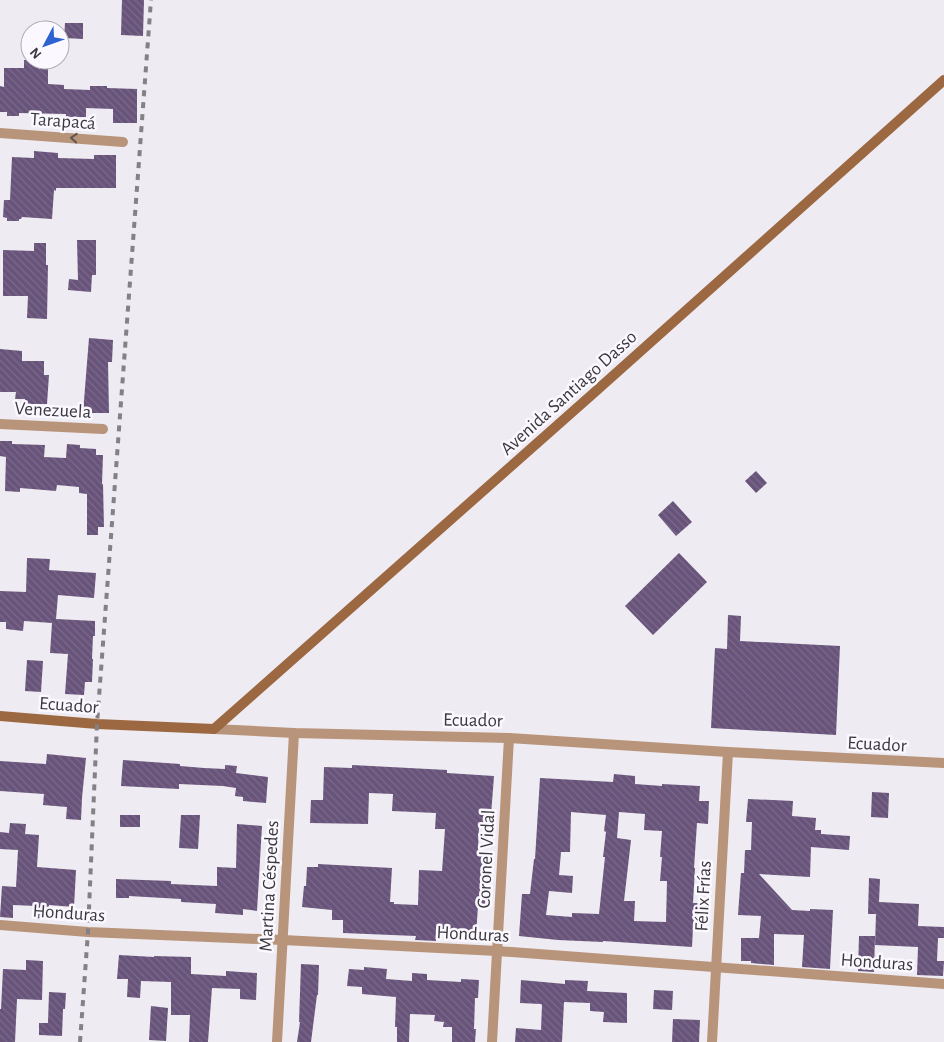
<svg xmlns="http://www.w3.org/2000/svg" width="944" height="1042" font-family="'Alegreya Sans',sans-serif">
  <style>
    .building { fill: url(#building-back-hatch); fill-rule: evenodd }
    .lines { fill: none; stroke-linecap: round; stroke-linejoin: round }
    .street { stroke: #b8947a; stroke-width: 10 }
    .secondary { stroke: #9c6841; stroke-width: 10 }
    .rail { stroke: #838186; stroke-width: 4; stroke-dasharray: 6 6; stroke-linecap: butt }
    .oneway { stroke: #60544f }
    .labels { text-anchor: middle; stroke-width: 5; stroke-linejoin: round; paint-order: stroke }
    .street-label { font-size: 19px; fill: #3a393c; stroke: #fbf8ff }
  </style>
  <defs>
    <pattern id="building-back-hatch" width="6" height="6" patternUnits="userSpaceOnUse" patternTransform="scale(1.25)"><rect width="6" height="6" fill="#68537a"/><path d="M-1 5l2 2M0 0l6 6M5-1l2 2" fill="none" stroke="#7a6a89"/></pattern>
  </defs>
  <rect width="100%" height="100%" fill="#eeebf2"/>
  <g class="building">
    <polygon points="122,0 144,0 143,36 121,35"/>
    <polygon points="65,23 83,23 83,39 64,38"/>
    <polygon points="24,60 48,60 48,84 64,85 64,89 90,90 90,86 107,86 107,88 137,89 137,123 113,123 113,109 86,108 86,117 66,117 66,114 19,113 19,116 7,116 7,112 0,112 0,86 4,87 4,68 24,68"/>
    <polygon points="34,151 58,153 58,158 94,159 94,155 116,155 116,188 56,188 56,191 54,190 52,219 22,217 21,219 19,219 19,221 7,221 7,218 3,217 4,200 10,200 12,157 34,158"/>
    <polygon points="77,240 96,240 96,275 92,275 91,292 68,290 69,279 78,280"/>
    <polygon points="34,243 46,243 46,265 48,265 47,319 27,318 28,296 3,296 3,250 34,251"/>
    <polygon points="89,338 113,340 112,362 108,362 109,413 83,413"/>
    <polygon points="0,349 22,351 22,361 44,361 44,375 49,375 47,404 25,404 25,399 15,399 16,392 0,392"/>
    <polygon points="0,441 12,441 12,444 45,445 44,457 66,458 67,444 80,445 80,448 96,449 96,455 103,455 102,484 103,484 104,527 98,527 98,535 87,535 87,494 79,493 79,487 57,485 56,491 20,488 20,492 5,491 6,457 0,456"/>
    <polygon points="756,471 767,483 756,493 745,481"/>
    <polygon points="673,501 692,522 676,536 658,515"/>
    <polygon points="679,553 707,582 653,635 625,606"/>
    <polygon points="27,558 50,559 49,570 96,573 94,598 58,595 56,619 95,621 95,636 93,636 92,659 93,659 92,682 85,682 84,695 65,694 68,654 50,653 52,623 24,621 23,631 6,629 6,622 0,622 0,591 26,592"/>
    <polygon points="728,615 741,616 740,641 840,646 836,735 711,728 715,648 727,649"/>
    <polygon points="27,660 43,661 41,692 25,691"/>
    <polygon points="47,754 86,758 82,798 81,820 66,819 67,807 43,805 44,794 0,791 0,761 46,764"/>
    <polygon points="123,760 180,764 180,766 204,768 225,769 225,765 237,766 236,773 268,777 266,803 243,801 243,797 235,796 236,788 223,786 179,784 179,789 121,786"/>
    <polygon points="352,765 447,770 447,773 494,776 490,828 479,827 478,851 487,851 485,906 478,906 476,935 436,933 436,941 415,940 416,936 343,933 343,920 332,920 332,910 302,907 304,886 306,886 307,867 318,867 318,864 392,868 390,902 394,902 394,904 418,905 419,870 442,871 445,829 435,829 436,813 392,811 393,794 369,793 368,824 310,823 311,800 323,800 324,767 352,768"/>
    <path d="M614,774L635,776V784L662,786V784L700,786L699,801H709L708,824L697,823L694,868H695L693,903H703V917H701L700,928H693L692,947L603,941V942L558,940L519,936L522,894H530L534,859H535L540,778L613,782ZM571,812L606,815L604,831L606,832L603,857H605L599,914L572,913V917L546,915L549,891L572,893L573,876L559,875L561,852H570ZM619,812L645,814L644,830L662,831L660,857H662L660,881H667L666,922L634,921L635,901H624L631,840L617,838Z"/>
    <polygon points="872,792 889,793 888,818 871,817"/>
    <polygon points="748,799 793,801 792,816 816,818 815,830 821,830 821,834 850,836 849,850 811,847 810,877 759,874 792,910 810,911 810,909 833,910 830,969 802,967 804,935 774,934 774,965 751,963 751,961 741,961 741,938 759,938 761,916 738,915 741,873 744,873 745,850 751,850 752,822 746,822"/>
    <rect x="120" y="815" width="20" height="12"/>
    <polygon points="181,815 200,815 198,849 179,848"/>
    <polygon points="10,823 26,824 25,834 39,835 37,867 76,870 74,907 49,905 48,919 36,918 36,906 13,905 13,918 0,917 2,886 16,887 18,850 0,849 0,832 9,833"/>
    <polygon points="237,824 262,826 257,911 243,909 243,915 215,913 216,904 181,902 181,899 129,896 129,898 116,898 116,879 171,881 171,884 217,886 217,867 236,868"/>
    <polygon points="869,878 880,879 879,902 919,904 918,926 944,927 944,938 938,938 937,961 944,961 943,976 917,975 918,947 875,945 876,914 868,914"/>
    <polygon points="859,936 875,936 874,972 858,971"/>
    <polygon points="119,955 154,957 154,956 191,957 191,974 226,976 226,971 257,973 256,1000 240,999 240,989 212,988 208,1042 189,1042 190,1015 171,1015 171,982 141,981 140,998 127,997 128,979 117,979"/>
    <polygon points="26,960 43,961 42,1000 17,999 15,1042 0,1042 0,1009 1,1009 3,969 26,970"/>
    <polygon points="301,964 319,965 318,995 317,995 311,1042 297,1042 300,1022 299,1022"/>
    <polygon points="364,967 387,969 386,979 412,981 412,973 427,974 427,980 461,982 461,979 479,980 478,998 475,998 474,1029 476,1029 475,1042 452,1042 452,1027 443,1027 444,1022 434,1021 435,1015 410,1014 409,1042 397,1042 397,1027 395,1027 396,997 362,994 362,987 347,986 349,969 364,970"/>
    <polygon points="521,980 565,984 565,980 588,981 587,991 627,993 627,1023 603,1022 604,1012 590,1011 590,1003 564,1002 562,1042 515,1042 516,1028 541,1030 542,1005 541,1004 520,1003"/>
    <polygon points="654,990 673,991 672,1010 653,1009"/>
    <polygon points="49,992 66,993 65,1009 63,1009 62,1036 39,1035 39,1023 48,1023"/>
    <polygon points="151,1006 168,1008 166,1041 149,1040"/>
    <polygon points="673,1019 700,1020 699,1042 672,1042"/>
  </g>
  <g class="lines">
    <g class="street">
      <polyline points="0,133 123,142"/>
      <polyline points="0,424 103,429"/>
      <polyline points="214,729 294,733 509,738 728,752 944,763"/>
      <polyline points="0,925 88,932 283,940 497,951 944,984"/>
      <polyline points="277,1042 294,733"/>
      <polyline points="492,1042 509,738"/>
      <polyline points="712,1042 728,752"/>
    </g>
    <polyline class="secondary" points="0,716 97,724 214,729 596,391 944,80"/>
    <polyline class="rail" points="80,1042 88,932 97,724 151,0"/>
  </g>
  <defs><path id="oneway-chevron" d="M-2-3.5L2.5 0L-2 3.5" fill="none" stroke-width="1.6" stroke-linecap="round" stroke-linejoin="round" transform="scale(1.25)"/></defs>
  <use class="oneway" href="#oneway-chevron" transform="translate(74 138) rotate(-176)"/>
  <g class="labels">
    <g class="street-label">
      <text transform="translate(63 120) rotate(4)" y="7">Tarapacá</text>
      <text transform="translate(568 392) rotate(-42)" y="7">Avenida Santiago Dasso</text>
      <text transform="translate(53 409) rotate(3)" y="7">Venezuela</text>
      <text transform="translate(69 704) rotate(4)" y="7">Ecuador</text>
      <text transform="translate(473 719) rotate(1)" y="7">Ecuador</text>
      <text transform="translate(877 743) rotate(3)" y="7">Ecuador</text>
      <text transform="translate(485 859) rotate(-87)" y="7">Coronel Vidal</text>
      <text transform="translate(268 886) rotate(-87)" y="7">Martina Céspedes</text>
      <text transform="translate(702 896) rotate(-87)" y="7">Félix Frías</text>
      <text transform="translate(69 912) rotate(4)" y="7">Honduras</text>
      <text transform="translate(473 933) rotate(3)" y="7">Honduras</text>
      <text transform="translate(877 961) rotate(4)" y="7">Honduras</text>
    </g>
  </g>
  <g transform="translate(45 45) rotate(229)"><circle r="24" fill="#fbf8ff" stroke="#aeacb1"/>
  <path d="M0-4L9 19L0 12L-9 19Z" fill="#2e62d1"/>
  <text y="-8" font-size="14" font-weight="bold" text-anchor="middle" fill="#3a393c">N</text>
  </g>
</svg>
